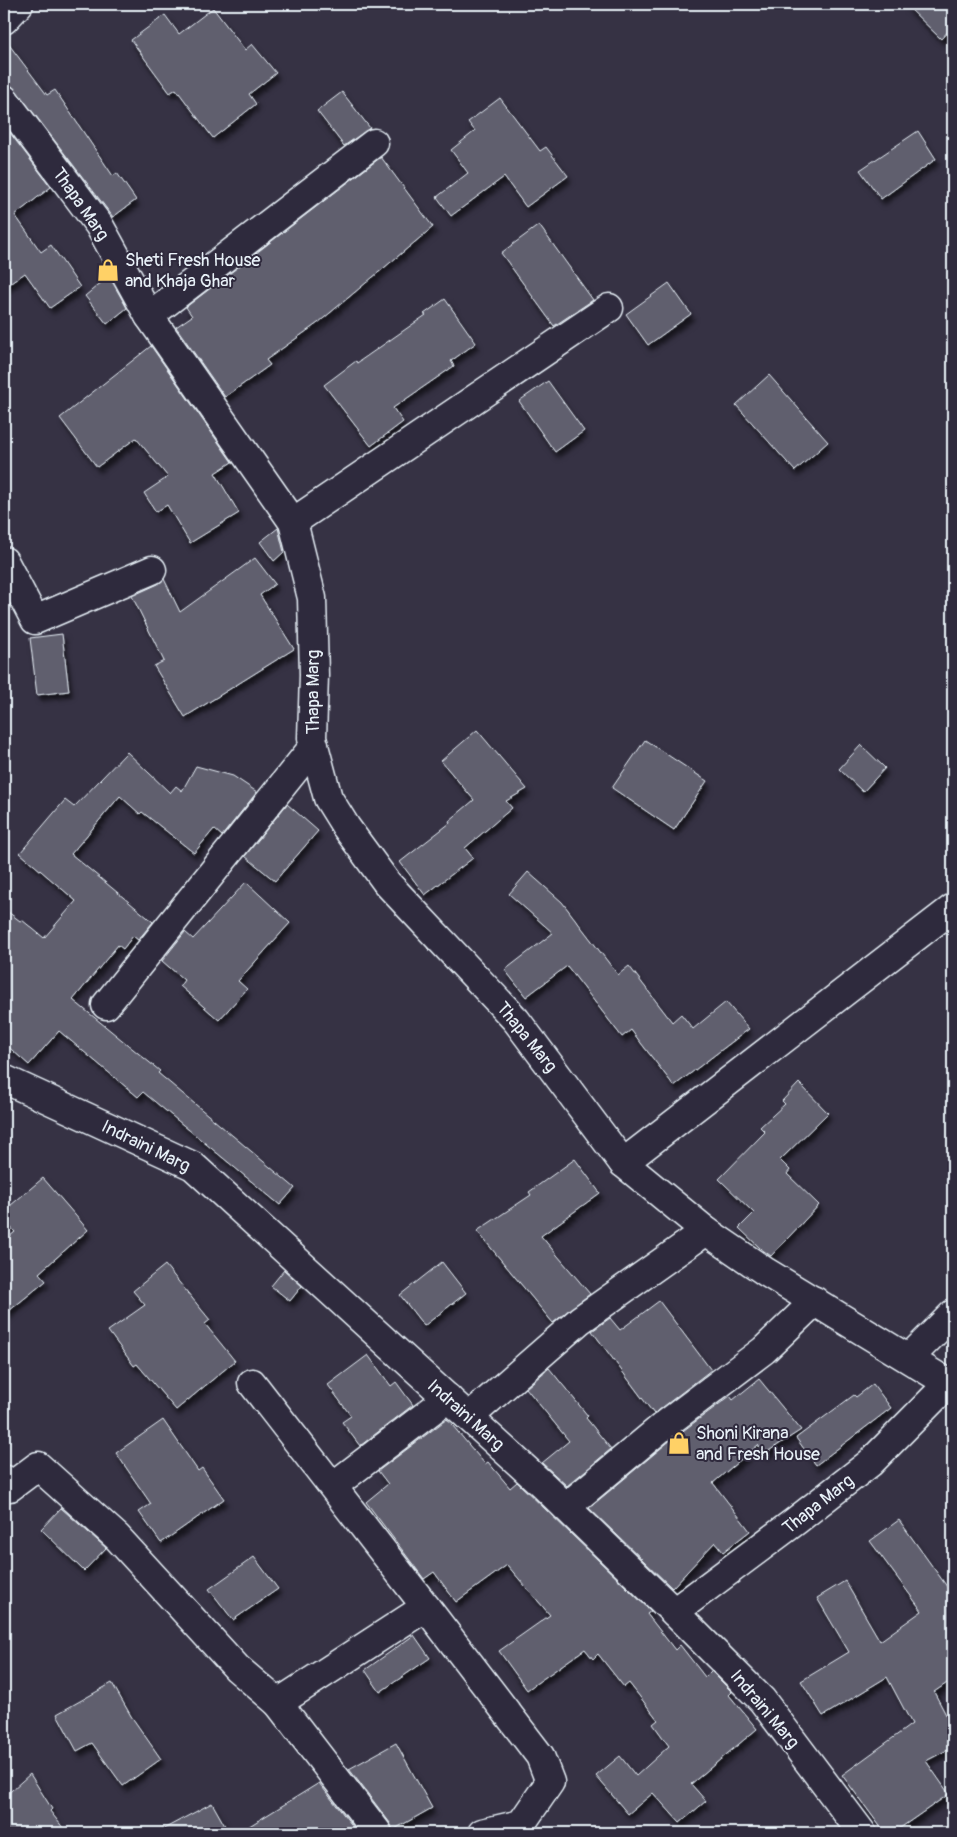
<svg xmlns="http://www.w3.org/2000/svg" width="957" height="1837" font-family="Pangolin,sans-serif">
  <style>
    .building { fill: #605e6e; stroke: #e8f1f8; filter: url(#shadow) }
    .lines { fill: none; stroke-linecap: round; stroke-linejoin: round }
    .minor-casing { stroke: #e8f1f8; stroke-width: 31 }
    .major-casing { stroke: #e8f1f8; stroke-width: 31 }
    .minor { stroke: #2f2a3d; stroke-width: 28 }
    .major { stroke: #2f2a3d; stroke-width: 28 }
    .labels { text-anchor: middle; stroke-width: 4; stroke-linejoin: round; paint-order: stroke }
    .street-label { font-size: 18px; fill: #e8f1f8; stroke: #2f2a3d }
    .poi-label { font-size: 18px; fill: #e8f1f8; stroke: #2f2a3d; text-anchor: start }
  </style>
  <defs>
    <filter id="shadow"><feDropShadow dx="3" dy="5.5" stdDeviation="2.5" flood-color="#0009"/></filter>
  </defs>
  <rect width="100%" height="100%" fill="#363244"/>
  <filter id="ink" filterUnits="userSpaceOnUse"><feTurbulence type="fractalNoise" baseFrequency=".02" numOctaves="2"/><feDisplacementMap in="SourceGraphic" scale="10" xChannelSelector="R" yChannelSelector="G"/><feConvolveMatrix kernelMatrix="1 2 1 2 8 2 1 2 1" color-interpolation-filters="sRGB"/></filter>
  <g filter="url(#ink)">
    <g class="building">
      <polygon points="905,4 953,4 953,26 941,39"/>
      <polygon points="213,8 245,50 252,44 276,73 249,94 256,104 213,138 176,89 170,93 131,40 165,15 179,34"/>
      <polygon points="4,38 47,95 55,90 113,176 117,173 136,200 113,217 16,90 11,85 4,84"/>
      <polygon points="342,92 370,128 344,146 317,111"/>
      <polygon points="500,98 540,151 546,147 568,176 526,207 504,177 451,216 437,197 468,173 451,150 475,131 468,122"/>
      <polygon points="4,125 51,187 15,215 41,252 51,245 80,287 50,308 25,273 4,288"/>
      <polygon points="918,131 936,159 881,199 860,170"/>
      <polygon points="381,157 433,227 318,323 266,360 270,365 225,397 176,327 192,316 186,307"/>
      <polygon points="539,225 593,300 554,326 501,253"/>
      <polygon points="109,276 127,308 107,324 85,296"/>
      <polygon points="669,283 691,314 648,345 626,314"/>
      <polygon points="445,299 476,343 451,361 454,366 393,408 403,422 371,446 324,385 356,361 357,363 426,315 424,314"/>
      <polygon points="151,346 232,462 215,473 239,513 190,543 167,505 156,512 144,493 168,477 136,438 97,467 60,418"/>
      <polygon points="769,375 828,442 795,471 736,405"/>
      <polygon points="548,381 584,431 555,452 519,401"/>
      <polygon points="278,528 284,552 274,561 260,542"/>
      <polygon points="255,558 275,584 260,595 294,649 185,717 154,666 164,661 132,596 158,584 164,579 180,612"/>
      <polygon points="62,634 69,691 37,695 30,638"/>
      <polygon points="477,730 527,789 506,801 512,808 465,848 473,858 425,895 400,862 450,823 449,821 474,800 441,761"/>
      <polygon points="645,740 707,781 674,830 612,788"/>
      <polygon points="861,745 885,768 863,792 839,769"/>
      <polygon points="127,752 170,793 176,786 182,791 196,766 233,776 257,792 222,836 214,829 194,853 142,812 140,814 120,796 71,854 153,922 138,940 133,936 123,949 118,945 73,1000 160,1071 158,1073 295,1188 280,1205 143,1092 138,1097 59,1031 29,1065 4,1043 4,909 20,921 22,920 44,938 76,901 20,853 65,800 74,807"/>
      <polygon points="287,804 318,831 275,881 245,856"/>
      <polygon points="528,872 562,902 618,975 629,966 672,1022 681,1014 693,1029 726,1002 749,1029 674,1086 631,1030 622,1037 567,966 526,997 505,970 553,933 509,894"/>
      <polygon points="246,882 290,923 238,981 247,989 219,1020 180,986 184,980 162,961 185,932 193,939"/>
      <polygon points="799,1083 828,1113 780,1160 790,1170 787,1174 819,1205 771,1256 761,1249 739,1228 754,1213 719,1179 765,1132 760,1127 785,1104 782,1101"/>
      <polygon points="575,1159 600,1193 541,1236 590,1294 553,1323 477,1231 531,1195 529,1192"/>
      <polygon points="43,1178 88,1230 39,1273 46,1281 4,1315 4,1241 15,1232 4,1220 4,1211"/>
      <polygon points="442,1262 466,1293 424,1326 400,1295"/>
      <polygon points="165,1265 210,1320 205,1324 235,1361 176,1410 137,1364 134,1366 108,1331 145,1305 133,1291"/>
      <polygon points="284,1270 302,1286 290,1301 271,1286"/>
      <polygon points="659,1301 711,1370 654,1414 592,1331 610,1318 620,1330"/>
      <polygon points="368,1355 391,1386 396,1382 413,1405 360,1446 342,1422 351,1416 328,1385"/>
      <polygon points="549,1368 588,1416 586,1418 611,1449 567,1486 542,1463 569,1441 526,1388"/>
      <polygon points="759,1379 801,1430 764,1454 758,1445 713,1483 750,1531 723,1552 715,1542 672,1588 589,1508 672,1439 730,1396 733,1400"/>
      <polygon points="873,1384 891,1408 816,1465 796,1438 854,1395 856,1397"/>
      <polygon points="447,1419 485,1464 488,1462 510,1488 517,1482 651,1611 647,1614 675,1650 680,1645 705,1677 711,1671 732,1692 729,1695 757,1729 691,1784 706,1801 680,1823 653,1793 628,1814 596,1776 620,1756 636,1776 669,1746 653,1724 658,1720 629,1683 624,1687 598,1654 593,1659 585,1649 527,1690 499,1651 550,1615 507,1565 456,1602 434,1572 424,1579 366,1502 388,1484 378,1471"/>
      <polygon points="163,1420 198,1471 202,1468 224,1499 161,1543 139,1512 151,1504 116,1453"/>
      <polygon points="61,1508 106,1548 84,1571 41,1529"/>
      <polygon points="899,1520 953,1595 953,1679 934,1692 953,1728 953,1747 926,1761 949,1794 893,1833 885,1833 842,1775 912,1724 887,1677 823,1716 801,1681 849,1652 817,1598 845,1581 880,1641 922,1611 870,1541"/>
      <polygon points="254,1557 278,1589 233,1620 209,1589"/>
      <polygon points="414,1635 430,1658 380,1692 365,1670"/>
      <polygon points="112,1683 131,1716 161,1759 123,1786 92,1743 77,1751 57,1714"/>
      <polygon points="396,1743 432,1808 393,1830 390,1823 349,1769"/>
      <polygon points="30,1774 52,1809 50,1811 67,1833 4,1833 4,1797"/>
      <polygon points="319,1783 358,1833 238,1833"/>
      <polygon points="212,1803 229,1833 156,1833"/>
    </g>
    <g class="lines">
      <defs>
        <g id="minor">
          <polyline points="4,99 99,225 149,316 293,522 312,598 314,675 312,738 328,798 346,827 387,883 516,1020 623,1163 706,1231 766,1272 953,1386"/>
          <polyline points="149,316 374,143"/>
          <polyline points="293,522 609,308"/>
          <polyline points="4,561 35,620 152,570"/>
          <polyline points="106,1005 314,746"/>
          <polyline points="4,1079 193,1166 543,1485 674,1612 762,1700 862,1833"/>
          <polyline points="623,1163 953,908"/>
          <polyline points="909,1358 953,1314"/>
          <polyline points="252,1383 426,1607"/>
          <polyline points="469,1417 580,1320 706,1231"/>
          <polyline points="4,1479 10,1487 38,1466 117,1537 237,1668 278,1703 426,1607 540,1756 550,1782 521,1824 482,1833"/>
          <polyline points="333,1486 448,1398"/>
          <polyline points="566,1507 662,1427 764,1350 815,1301"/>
          <polyline points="674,1612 797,1520 870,1463 949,1383"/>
          <polyline points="278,1703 378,1833"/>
        </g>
        <polyline id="major" points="4,20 19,4"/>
      </defs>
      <use href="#minor" class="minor-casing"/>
      <use href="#major" class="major-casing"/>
      <use href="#minor" class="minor"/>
      <use href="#major" class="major"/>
    </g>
  </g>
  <defs>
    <symbol id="shop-bare" viewBox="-9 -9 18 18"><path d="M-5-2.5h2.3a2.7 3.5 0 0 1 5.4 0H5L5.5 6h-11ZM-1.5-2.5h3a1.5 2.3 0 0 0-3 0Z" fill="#ffd166" stroke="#2f2a3d" stroke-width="2.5" paint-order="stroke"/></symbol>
  </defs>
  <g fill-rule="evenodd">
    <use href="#shop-bare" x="92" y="254" width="32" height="32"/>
    <use href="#shop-bare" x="663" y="1427" width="32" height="32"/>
  </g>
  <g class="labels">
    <g class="street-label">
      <text transform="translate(81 204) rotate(55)" y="6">Thapa Marg</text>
      <text transform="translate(313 692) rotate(-90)" y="6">Thapa Marg</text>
      <text transform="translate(527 1037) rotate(51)" y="6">Thapa Marg</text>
      <text transform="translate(146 1146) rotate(26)" y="6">Indraini Marg</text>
      <text transform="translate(466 1415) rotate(42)" y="6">Indraini Marg</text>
      <text transform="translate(818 1504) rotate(-38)" y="6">Thapa Marg</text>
      <text transform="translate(765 1709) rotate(50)" y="6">Indraini Marg</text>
    </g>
    <g class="poi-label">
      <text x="125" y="266">Sheti Fresh House<tspan x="125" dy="21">and Khaja Ghar</tspan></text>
      <text x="696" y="1439">Shoni Kirana<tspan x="696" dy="21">and Fresh House</tspan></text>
    </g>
  </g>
  <rect width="957" height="1837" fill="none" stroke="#2f2a3d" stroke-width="20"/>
  <rect x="10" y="10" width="937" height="1817" fill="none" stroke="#e8f1f8" stroke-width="2" filter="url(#ink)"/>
</svg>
